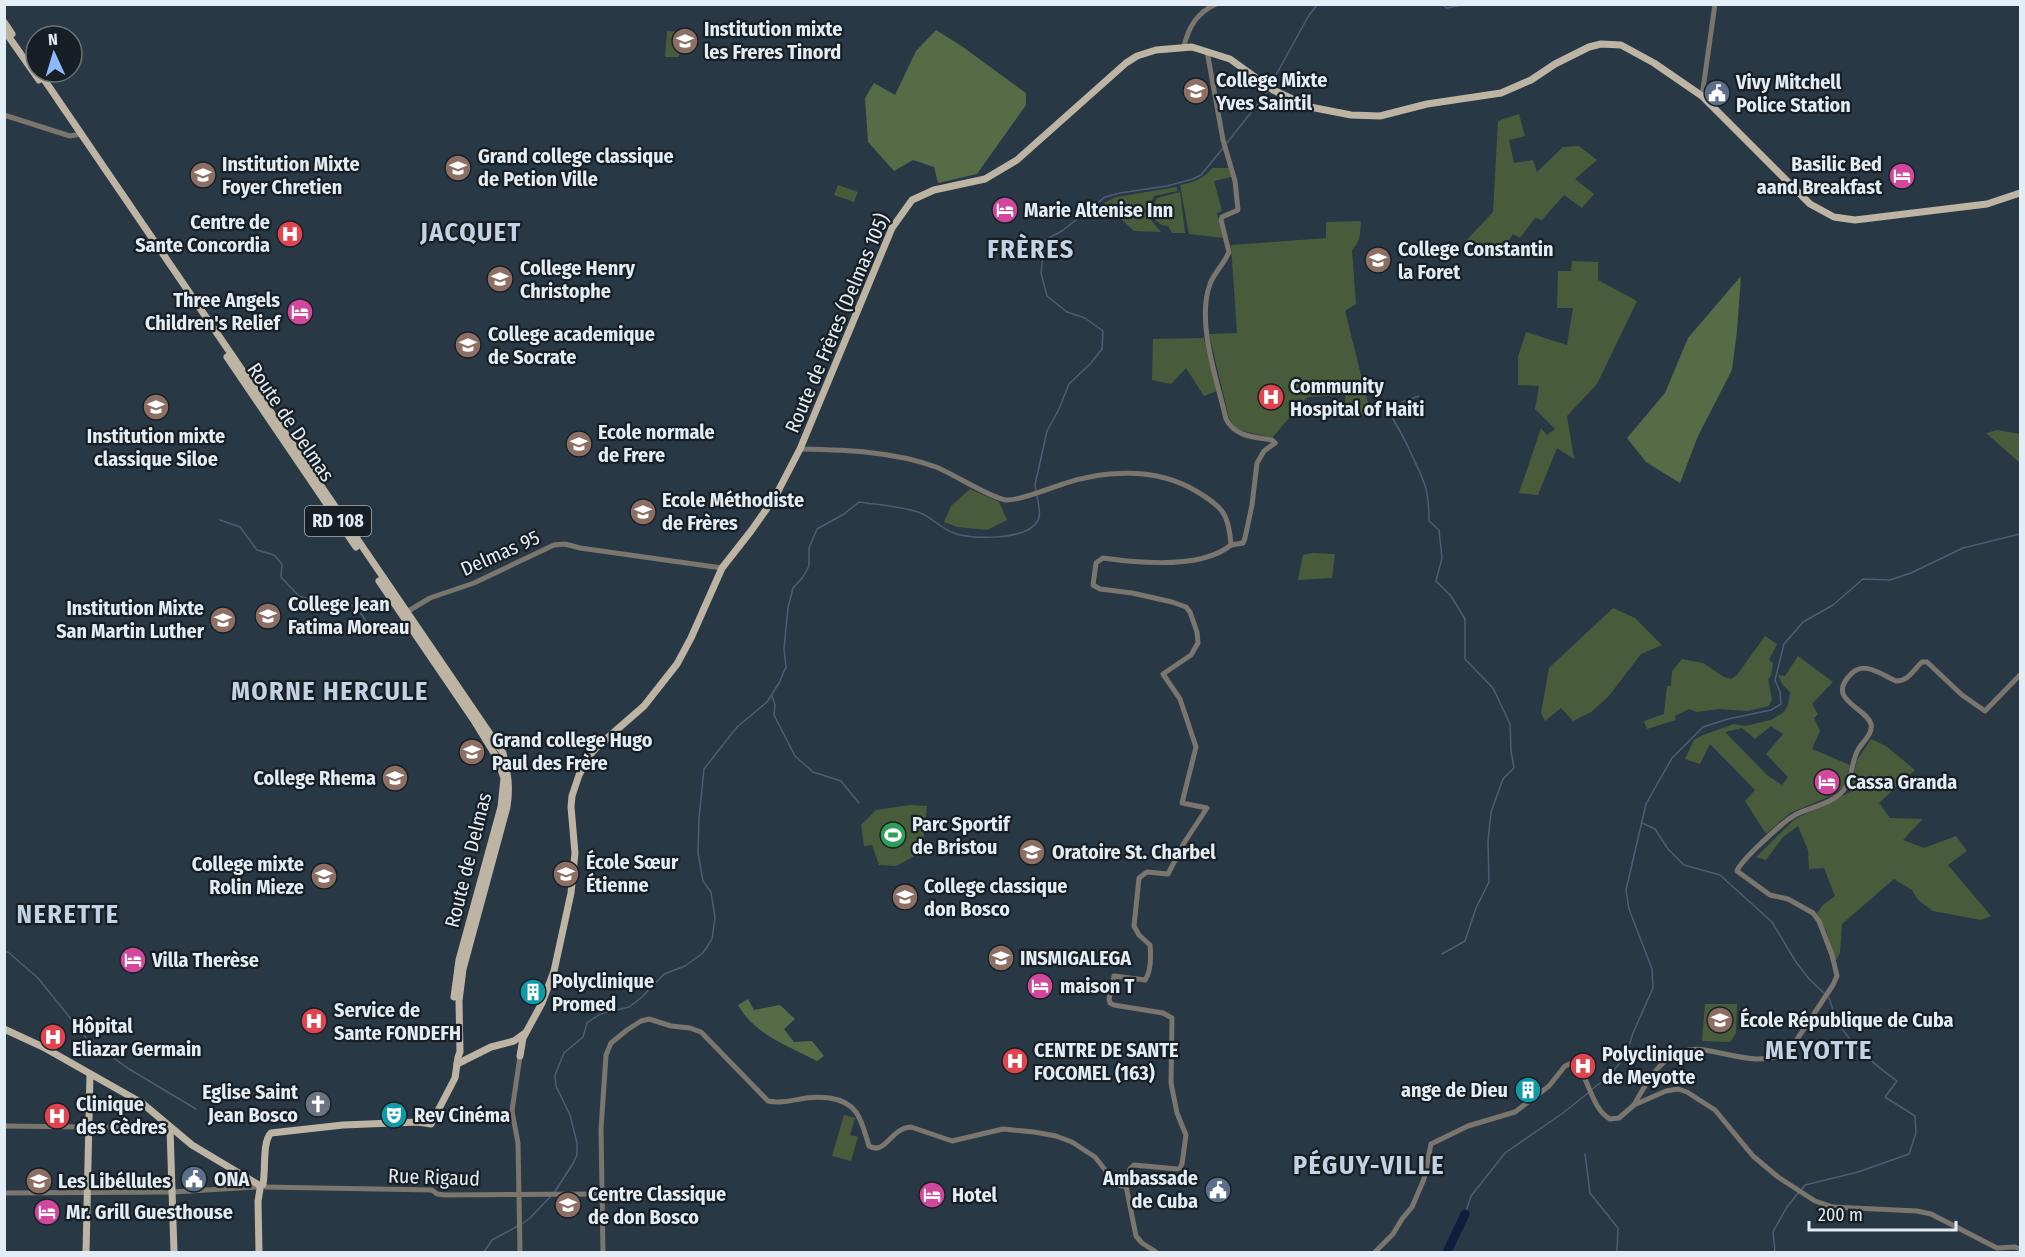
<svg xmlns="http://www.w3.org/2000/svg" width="2025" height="1257" font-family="'Fira Sans Condensed',sans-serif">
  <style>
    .green { fill: #485c3c; fill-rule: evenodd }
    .forest { fill: #556c47 }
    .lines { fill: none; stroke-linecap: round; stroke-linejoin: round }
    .stream { stroke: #4e5d75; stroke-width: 1.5 }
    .river { stroke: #0e1f3e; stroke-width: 9 }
    .minor { stroke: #7a766d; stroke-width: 5 }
    .major { stroke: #bdb4a3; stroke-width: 7 }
    .labels { text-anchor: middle; stroke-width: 4.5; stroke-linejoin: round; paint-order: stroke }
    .shield { fill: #181f24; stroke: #a6afb6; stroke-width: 1.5 }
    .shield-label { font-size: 18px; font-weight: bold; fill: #e3edf5 }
    .poi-label { font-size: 20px; font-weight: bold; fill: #e3edf5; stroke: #181f24; text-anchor: start }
    .street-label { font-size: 20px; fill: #e3edf5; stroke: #181f24 }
    .district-label { font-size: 26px; font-weight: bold; letter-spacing: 1.5px; fill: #c1d3e4; stroke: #181f24 }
  </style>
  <rect width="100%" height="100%" fill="#293845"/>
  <g class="green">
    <polygon points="667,31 680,32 679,57 665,57"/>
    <polygon points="1519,114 1525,136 1509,140 1514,163 1533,160 1537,172 1563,147 1579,146 1597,160 1575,179 1594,194 1582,208 1564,195 1542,220 1535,218 1520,238 1513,234 1504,248 1462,245 1493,212 1498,121"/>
    <path d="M1212,168H1229L1231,177L1214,181L1222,211L1217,213L1223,238L1189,234L1180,185C1193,182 1204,179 1212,168Z"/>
    <polygon points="838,185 858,192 854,202 834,195"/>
    <polygon points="1177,187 1177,191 1154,196 1146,214 1161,232 1134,231 1104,203 1116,197"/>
    <polygon points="1180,192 1185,233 1172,233 1168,226 1161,225 1149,214 1157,198"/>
    <path d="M1361,221C1360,232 1361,241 1352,250L1356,304L1345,311L1371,415L1346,416L1345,395L1307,397L1272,438L1235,429L1229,418L1209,334L1237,333L1231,245L1326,238V222Z"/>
    <polygon points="1572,261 1598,262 1598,280 1637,301 1597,384 1567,416 1574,459 1557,448 1538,495 1519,493 1541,428 1547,435 1555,429 1535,409 1539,386 1518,385 1518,357 1526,332 1567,345 1573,308 1557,308 1558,271 1571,271"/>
    <polygon points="1204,338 1217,391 1204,396 1186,368 1171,384 1152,380 1153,339"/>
    <polygon points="1997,430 2020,434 2020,463 1986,433"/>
    <polygon points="970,489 999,502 1007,520 987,530 957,527 944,522 951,506"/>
    <polygon points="1312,553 1335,554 1332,578 1298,580 1303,555"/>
    <polygon points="1613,608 1635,618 1662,645 1641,654 1608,697 1591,712 1573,721 1561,708 1545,721 1541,713 1549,668"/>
    <polygon points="1765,636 1777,644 1769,660 1773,663 1771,676 1768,679 1772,699 1769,706 1748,711 1719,709 1697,712 1689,709 1675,716 1676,720 1647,729 1644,721 1664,714 1667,686 1671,686 1672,671 1682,659 1703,663 1724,677 1731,679 1737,675"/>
    <path d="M1798,656L1833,682L1812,704L1818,714L1814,718L1820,731L1812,749L1850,765L1844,786L1833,795L1790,813L1766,834L1745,801L1755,790L1710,744L1700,764L1685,759L1694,740L1703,735L1734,724L1745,726L1771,720L1784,712L1788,705L1790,692L1782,684L1778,675L1785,676ZM1771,726L1783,734L1766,754L1788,777L1782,785L1767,775L1725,732L1742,728L1755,739Z"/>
    <polygon points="1871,739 1886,746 1915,770 1879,803 1890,818 1923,819 1903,840 1924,848 1956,836 1967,851 1948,865 1991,916 1981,920 1933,911 1918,900 1912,890 1894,879 1842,924 1840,953 1835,962 1826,930 1817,913 1823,905 1835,896 1824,868 1809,869 1808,850 1798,826 1783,837 1766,860 1756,857 1795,819 1850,792 1857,760"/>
    <polygon points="910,805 927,806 922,852 896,866 879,865 872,845 864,846 861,825 876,810"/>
    <polygon points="1705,1004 1737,1004 1736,1033 1730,1042 1702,1041"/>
    <polygon points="844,1115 855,1118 850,1135 858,1137 851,1161 832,1156"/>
  </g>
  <g class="forest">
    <polygon points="936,30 963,47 1026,93 1026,105 977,174 938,183 934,167 913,160 894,171 868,142 865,98 874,83 895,95 916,51"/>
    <polygon points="1741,276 1737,331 1732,370 1698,436 1680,483 1646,462 1627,438 1665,393 1688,338"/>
    <path d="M748,999L754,1010L780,1005L795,1019L784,1029L794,1042L812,1041L824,1056L817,1061C788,1046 755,1035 738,1005Z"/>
  </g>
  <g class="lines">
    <g class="stream">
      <polyline points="1357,4 1363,4"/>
      <polyline points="1442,4 1447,8 1466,4"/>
      <polyline points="1271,84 1309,15 1318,4"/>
      <polyline points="1226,144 1268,91"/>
      <path d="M1419,396L1402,402L1393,419C1399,429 1404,438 1409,449C1423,480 1429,485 1429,521L1439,530L1442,558L1436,581L1451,596L1465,619V659L1493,688L1510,724L1511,751L1514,768L1503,779L1491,812L1488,841L1489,882L1476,908L1465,941L1442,954"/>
      <polyline points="1036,491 1035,485 1047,431 1059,409 1069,384 1091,363 1102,349 1103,331 1085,318 1067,312 1047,296 1041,273 1045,240 1062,231 1105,197 1120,193 1167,186 1193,179 1201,175 1223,148"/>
      <polyline points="220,520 240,527 257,550 274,555 282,564 281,577 299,596 321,603 356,606 366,621 367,636"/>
      <polyline points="772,696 775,705 774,715 795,756 813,772 841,781 859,803"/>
      <polyline points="1642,823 1655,829 1668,849 1684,865 1720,875 1772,922 1796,962 1810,980 1824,993"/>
      <polyline points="4,952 8,952 38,978 87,1039 129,1069 196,1109"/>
      <polyline points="1591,1090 1608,1077 1626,1056 1633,1033 1653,988 1652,969 1629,909 1626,890 1646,804 1672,758 1703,727 1728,719 1771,710 1781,704 1780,692 1775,680 1784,644 1803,622 1833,605 1863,579 1890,580 1911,573 1963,548 2020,534"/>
      <polyline points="1585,1154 1590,1193 1618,1228 1617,1252"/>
      <path d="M1802,1189L1805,1185L1858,1172L1909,1154L1916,1133L1915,1116L1885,1097L1897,1081C1875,1065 1850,1045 1837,1020C1833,1013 1832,1005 1829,998"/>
      <path d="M554,1193L572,1165L577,1155V1143L570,1115L556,1086L555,1075L564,1053L583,1037L587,1023L600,1014L629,1007L642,997L664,974L685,966L703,953L712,939L715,918L711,892L703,881L698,853L699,819L704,769L737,727L767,702L779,683L786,667L784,649L788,608L793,588L803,577L809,566V548L817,529L844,514L859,502C880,505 898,506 918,512C931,516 941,529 954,533C971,540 1026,540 1037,522C1042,515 1038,503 1037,495"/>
      <polyline points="1465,1214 1471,1196 1505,1153 1563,1113 1588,1093"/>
      <polyline points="522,1224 530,1218 551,1196"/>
      <polyline points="484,1252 492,1240 518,1226"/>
      <polyline points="1775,1252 1773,1232 1787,1207 1799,1192"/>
    </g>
    <polyline class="river" points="1447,1252 1465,1214"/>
    <g class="minor">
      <path d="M1184,46C1189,26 1197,13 1216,4"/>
      <path d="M1207,51L1223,140L1235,181L1238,210L1222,217L1221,220L1229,252C1224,264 1214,273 1210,284C1196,322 1217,380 1226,419C1235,437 1254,437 1272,440L1275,443"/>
      <polyline points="1702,96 1715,4"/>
      <polyline points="4,115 70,136 81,134"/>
      <polyline points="1231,545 1243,543 1245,538 1252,505 1257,463 1264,451 1275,443"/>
      <polyline points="405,613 430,598 474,583 554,545 565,544 580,548 722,568"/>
      <polyline points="520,1056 512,1111 518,1143 520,1252"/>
      <path d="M1634,1105C1649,1077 1668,1044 1705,1050C1723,1053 1738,1058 1756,1059C1767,1059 1777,1058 1788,1053L1833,985L1837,976L1832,955L1819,921L1813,913L1788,899L1770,895L1737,871C1740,861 1785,820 1795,815C1812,806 1841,803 1848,782C1853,771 1852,759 1859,748C1864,741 1873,733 1871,724C1866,707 1825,700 1851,674C1864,660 1882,675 1896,681C1909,681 1913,670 1922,662H1927L1962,695L1985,711L2020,675"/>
      <polyline points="4,1126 170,1128"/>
      <polyline points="1126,1186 1136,1236 1142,1243 1156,1252"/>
      <polyline points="265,1187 432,1190 437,1194 445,1195 603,1194"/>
      <polyline points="4,1193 173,1192 258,1187"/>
      <path d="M603,1252L601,1129L606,1055L611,1043L627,1030L641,1021L649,1019L671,1026L690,1028L701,1032L768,1101C781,1104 793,1100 806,1098C814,1097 822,1097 830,1098C859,1103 861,1120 869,1146C886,1156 890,1128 911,1127L952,1141L1003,1129L1034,1132L1056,1136L1072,1142L1095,1157L1114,1181L1121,1186H1126L1130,1169L1134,1165L1177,1169L1180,1168L1182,1164L1186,1135L1177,1113L1171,1083L1172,1018L1163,1013L1114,1005L1110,1003L1109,999L1114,976L1145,980C1151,972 1151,956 1150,945L1139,935L1134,926L1139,878L1147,872L1168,874L1184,843L1207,808L1182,803L1196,747L1180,699L1163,674L1191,655L1198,643L1197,632L1190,612L1186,607L1172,602L1132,593L1100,589L1093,585L1096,563L1103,558C1138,563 1202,569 1231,545C1229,514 1223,507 1196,491C1158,468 1105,469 1063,484C1050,488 1020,501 1006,500C990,498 954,474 936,467C893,451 845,450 800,449"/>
      <path d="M1375,1252L1393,1234L1402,1219L1412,1207L1424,1179L1431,1144L1468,1126L1515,1112L1549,1086L1565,1066L1572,1063C1589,1071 1589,1107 1610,1119L1619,1118L1634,1105L1666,1091L1678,1089L1687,1092L1715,1110L1753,1156L1778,1177L1815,1201L1833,1207L1917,1211L1931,1214L1997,1248L2015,1247L2020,1249"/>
    </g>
    <g class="major">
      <polyline points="4,22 12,34"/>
      <polyline points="4,30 39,80"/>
      <path d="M39,72L503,753C508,773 510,788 507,807L463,969L459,1001L460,1052L458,1057L455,1078L431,1124L418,1122L343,1125L271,1133C262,1142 266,1169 263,1184"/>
      <polyline points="227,357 356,547"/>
      <polyline points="379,581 473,719 497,758 504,778 501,807 459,960 454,997"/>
      <polyline points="4,1029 43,1047 142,1103 192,1145 259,1185"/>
      <polyline points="520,1056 523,1038 542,1003 554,971 571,893 575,853 571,807 572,796 579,775 589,756 597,747 644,706 677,664 691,638 722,568 751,531 775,497 800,449 892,228 912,200 934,190 985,179 1017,160 1126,63 1137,56 1156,50 1192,47 1230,59 1273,90 1310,107 1351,115 1380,116 1427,104 1501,93 1531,80 1555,64 1589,47 1601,44 1621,45 1654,63 1702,96 1810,204 1834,217 1855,220 1987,204 2020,193"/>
      <polyline points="457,1064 491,1047 514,1041 525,1033"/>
      <polyline points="170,1128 174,1252"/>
      <polyline points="86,1252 90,1074"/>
      <polyline points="259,1252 258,1201 260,1189"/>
    </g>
  </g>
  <defs>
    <symbol id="school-disc" viewBox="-11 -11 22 22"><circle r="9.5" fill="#8d6e63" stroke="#181f24"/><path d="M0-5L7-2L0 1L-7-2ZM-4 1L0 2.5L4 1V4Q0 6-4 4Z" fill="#fff"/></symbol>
    <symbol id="civic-disc" viewBox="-11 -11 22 22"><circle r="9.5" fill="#5c6f8a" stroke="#181f24"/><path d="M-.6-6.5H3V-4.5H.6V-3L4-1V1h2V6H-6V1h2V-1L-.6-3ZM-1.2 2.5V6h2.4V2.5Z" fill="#fff"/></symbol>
    <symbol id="hotel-disc" viewBox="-11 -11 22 22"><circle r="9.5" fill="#d1479c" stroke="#181f24"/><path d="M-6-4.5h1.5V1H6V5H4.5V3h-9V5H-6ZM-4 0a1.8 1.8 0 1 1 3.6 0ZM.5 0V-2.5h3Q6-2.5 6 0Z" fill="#fff"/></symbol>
    <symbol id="hospital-disc" viewBox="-11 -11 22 22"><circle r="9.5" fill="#e0444e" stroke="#181f24"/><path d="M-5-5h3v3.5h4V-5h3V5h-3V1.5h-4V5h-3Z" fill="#fff"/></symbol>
    <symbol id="university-disc" viewBox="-11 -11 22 22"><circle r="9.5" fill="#8d6e63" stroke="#181f24"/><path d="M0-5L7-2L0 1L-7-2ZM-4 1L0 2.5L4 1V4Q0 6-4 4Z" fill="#fff"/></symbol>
    <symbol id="stadium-disc" viewBox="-11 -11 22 22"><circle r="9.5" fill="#2e9e5b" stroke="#181f24"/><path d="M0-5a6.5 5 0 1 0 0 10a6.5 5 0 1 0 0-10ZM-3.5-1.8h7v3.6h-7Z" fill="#fff"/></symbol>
    <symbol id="building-disc" viewBox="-11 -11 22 22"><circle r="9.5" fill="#0f9aa8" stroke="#181f24"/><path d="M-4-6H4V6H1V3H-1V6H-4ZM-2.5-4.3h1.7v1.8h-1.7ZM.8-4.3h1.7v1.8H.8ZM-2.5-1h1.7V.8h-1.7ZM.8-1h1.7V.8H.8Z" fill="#fff"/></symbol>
    <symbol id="church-disc" viewBox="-11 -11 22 22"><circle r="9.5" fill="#6b7280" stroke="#181f24"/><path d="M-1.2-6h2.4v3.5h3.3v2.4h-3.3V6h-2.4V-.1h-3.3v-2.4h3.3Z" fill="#fff"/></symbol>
    <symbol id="theatre-disc" viewBox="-11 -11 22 22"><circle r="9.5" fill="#0f9aa8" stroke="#181f24"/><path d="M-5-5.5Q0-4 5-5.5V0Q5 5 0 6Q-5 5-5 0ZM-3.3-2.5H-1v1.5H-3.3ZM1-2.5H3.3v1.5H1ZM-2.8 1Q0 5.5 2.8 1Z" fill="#fff"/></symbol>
  </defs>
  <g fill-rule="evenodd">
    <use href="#school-disc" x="670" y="26" width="30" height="30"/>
    <use href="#school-disc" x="1181" y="76" width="30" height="30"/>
    <use href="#civic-disc" x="1702" y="78" width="30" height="30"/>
    <use href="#school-disc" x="443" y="153" width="30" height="30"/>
    <use href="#school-disc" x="188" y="160" width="30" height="30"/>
    <use href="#hotel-disc" x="1887" y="161" width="30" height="30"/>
    <use href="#hotel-disc" x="990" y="195" width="30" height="30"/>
    <use href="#hospital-disc" x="275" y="219" width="30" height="30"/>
    <use href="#school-disc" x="1363" y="245" width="30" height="30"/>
    <use href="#school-disc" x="485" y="264" width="30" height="30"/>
    <use href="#hotel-disc" x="285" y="297" width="30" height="30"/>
    <use href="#school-disc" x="453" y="330" width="30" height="30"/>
    <use href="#hospital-disc" x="1256" y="382" width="30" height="30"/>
    <use href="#school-disc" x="141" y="392" width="30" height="30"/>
    <use href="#university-disc" x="564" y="429" width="30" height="30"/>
    <use href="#school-disc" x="628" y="497" width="30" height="30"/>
    <use href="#school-disc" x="253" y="601" width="30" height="30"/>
    <use href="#school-disc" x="208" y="605" width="30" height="30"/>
    <use href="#school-disc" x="457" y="737" width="30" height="30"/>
    <use href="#school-disc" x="380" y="763" width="30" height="30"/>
    <use href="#hotel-disc" x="1812" y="767" width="30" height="30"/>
    <use href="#stadium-disc" x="878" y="820" width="30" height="30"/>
    <use href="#university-disc" x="1017" y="837" width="30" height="30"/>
    <use href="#school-disc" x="551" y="859" width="30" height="30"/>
    <use href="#school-disc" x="309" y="861" width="30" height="30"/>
    <use href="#university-disc" x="890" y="882" width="30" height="30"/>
    <use href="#university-disc" x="986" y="943" width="30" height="30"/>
    <use href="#hotel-disc" x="118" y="945" width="30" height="30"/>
    <use href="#hotel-disc" x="1025" y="971" width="30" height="30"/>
    <use href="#building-disc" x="518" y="977" width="30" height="30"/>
    <use href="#school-disc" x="1705" y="1005" width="30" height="30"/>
    <use href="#hospital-disc" x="299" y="1006" width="30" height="30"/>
    <use href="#hospital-disc" x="38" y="1022" width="30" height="30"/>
    <use href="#hospital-disc" x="1000" y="1046" width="30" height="30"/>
    <use href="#hospital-disc" x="1568" y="1051" width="30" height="30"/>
    <use href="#building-disc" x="1513" y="1075" width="30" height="30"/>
    <use href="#church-disc" x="303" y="1089" width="30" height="30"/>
    <use href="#theatre-disc" x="379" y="1100" width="30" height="30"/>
    <use href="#hospital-disc" x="42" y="1101" width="30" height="30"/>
    <use href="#civic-disc" x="179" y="1164" width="30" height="30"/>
    <use href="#school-disc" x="24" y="1166" width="30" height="30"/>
    <use href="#civic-disc" x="1203" y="1175" width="30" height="30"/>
    <use href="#hotel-disc" x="917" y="1180" width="30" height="30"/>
    <use href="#university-disc" x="553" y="1190" width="30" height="30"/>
    <use href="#hotel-disc" x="32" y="1197" width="30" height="30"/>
  </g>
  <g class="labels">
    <rect class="shield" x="305" y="506" width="66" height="30" rx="4.5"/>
    <g class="shield-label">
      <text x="338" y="527">RD 108</text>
    </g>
    <g class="poi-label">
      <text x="704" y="36">Institution mixte<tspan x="704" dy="23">les Freres Tinord</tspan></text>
      <text x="1216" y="87">College Mixte<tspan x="1216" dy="23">Yves Saintil</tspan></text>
      <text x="1736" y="89">Vivy Mitchell<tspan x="1736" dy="23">Police Station</tspan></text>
      <text x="478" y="163">Grand college classique<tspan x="478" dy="23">de Petion Ville</tspan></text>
      <text x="222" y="171">Institution Mixte<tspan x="222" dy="23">Foyer Chretien</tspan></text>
      <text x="1882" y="171" text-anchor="end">Basilic Bed<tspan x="1882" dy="23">aand Breakfast</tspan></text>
      <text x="1024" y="217">Marie Altenise Inn</text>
      <text x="270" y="229" text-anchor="end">Centre de<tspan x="270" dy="23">Sante Concordia</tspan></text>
      <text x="1398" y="256">College Constantin<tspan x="1398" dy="23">la Foret</tspan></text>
      <text x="520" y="275">College Henry<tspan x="520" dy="23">Christophe</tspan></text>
      <text x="280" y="307" text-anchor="end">Three Angels<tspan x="280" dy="23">Children's Relief</tspan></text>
      <text x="488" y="341">College academique<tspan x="488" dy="23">de Socrate</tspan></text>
      <text x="1290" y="393">Community<tspan x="1290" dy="23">Hospital of Haiti</tspan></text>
      <text x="598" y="439">Ecole normale<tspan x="598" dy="23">de Frere</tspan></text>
      <text x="156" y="443" text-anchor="middle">Institution mixte<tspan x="156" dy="23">classique Siloe</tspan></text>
      <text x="662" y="507">Ecole Méthodiste<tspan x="662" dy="23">de Frères</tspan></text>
      <text x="288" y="611">College Jean<tspan x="288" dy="23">Fatima Moreau</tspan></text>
      <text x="204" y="615" text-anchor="end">Institution Mixte<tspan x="204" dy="23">San Martin Luther</tspan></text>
      <text x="492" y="747">Grand college Hugo<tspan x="492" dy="23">Paul des Frère</tspan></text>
      <text x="376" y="785" text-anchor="end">College Rhema</text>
      <text x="1846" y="789">Cassa Granda</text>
      <text x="912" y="831">Parc Sportif<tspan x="912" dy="23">de Bristou</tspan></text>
      <text x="1052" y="859">Oratoire St. Charbel</text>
      <text x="586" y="869">École Sœur<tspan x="586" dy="23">Étienne</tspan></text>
      <text x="304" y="871" text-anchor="end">College mixte<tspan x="304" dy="23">Rolin Mieze</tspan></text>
      <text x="924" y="893">College classique<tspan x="924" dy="23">don Bosco</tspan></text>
      <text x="1020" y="965">INSMIGALEGA</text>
      <text x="152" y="967">Villa Therèse</text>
      <text x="552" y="988">Polyclinique<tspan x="552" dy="23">Promed</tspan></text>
      <text x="1060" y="993">maison T</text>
      <text x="334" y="1017">Service de<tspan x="334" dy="23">Sante FONDEFH</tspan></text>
      <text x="1740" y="1027">École République de Cuba</text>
      <text x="72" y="1033">Hôpital<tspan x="72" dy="23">Eliazar Germain</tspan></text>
      <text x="1034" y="1057">CENTRE DE SANTE<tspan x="1034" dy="23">FOCOMEL (163)</tspan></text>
      <text x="1602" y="1061">Polyclinique<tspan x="1602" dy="23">de Meyotte</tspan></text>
      <text x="1508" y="1097" text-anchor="end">ange de Dieu</text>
      <text x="298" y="1099" text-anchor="end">Eglise Saint<tspan x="298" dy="23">Jean Bosco</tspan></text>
      <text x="76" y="1111">Clinique<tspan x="76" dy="23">des Cèdres</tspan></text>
      <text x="414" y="1122">Rev Cinéma</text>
      <text x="1198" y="1185" text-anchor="end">Ambassade<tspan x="1198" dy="23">de Cuba</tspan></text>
      <text x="214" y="1186">ONA</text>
      <text x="58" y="1188">Les Libéllules</text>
      <text x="588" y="1201">Centre Classique<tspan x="588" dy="23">de don Bosco</tspan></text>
      <text x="952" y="1202">Hotel</text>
      <text x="66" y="1219">Mr. Grill Guesthouse</text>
    </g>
    <g class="street-label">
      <text transform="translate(837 323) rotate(-67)" y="7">Route de Frères (Delmas 105)</text>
      <text transform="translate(291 422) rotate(56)" y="7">Route de Delmas</text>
      <text transform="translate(500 553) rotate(-24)" y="7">Delmas 95</text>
      <text transform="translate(468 860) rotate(-76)" y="7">Route de Delmas</text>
      <text transform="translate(434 1177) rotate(2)" y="7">Rue Rigaud</text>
    </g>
    <g class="district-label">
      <text x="471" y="241">JACQUET</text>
      <text x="1031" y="258">FRÈRES</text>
      <text x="330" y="700">MORNE HERCULE</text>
      <text x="68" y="923">NERETTE</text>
      <text x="1819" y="1059">MEYOTTE</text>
      <text x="1369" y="1174">PÉGUY-VILLE</text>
    </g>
  </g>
  <rect width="2025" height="1257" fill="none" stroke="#e3edf5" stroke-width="12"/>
  <g transform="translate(54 54) rotate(356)"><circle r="28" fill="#181f24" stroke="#697178" stroke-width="1.5"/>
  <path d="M0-4.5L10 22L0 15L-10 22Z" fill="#8fb8fd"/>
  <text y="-9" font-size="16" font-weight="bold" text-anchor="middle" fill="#e3edf5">N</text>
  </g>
  <path d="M1809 1221v9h147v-9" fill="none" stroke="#e3edf5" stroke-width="3"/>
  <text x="1818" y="1221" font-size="18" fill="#e3edf5" stroke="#181f24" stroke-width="4.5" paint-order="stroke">200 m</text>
</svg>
